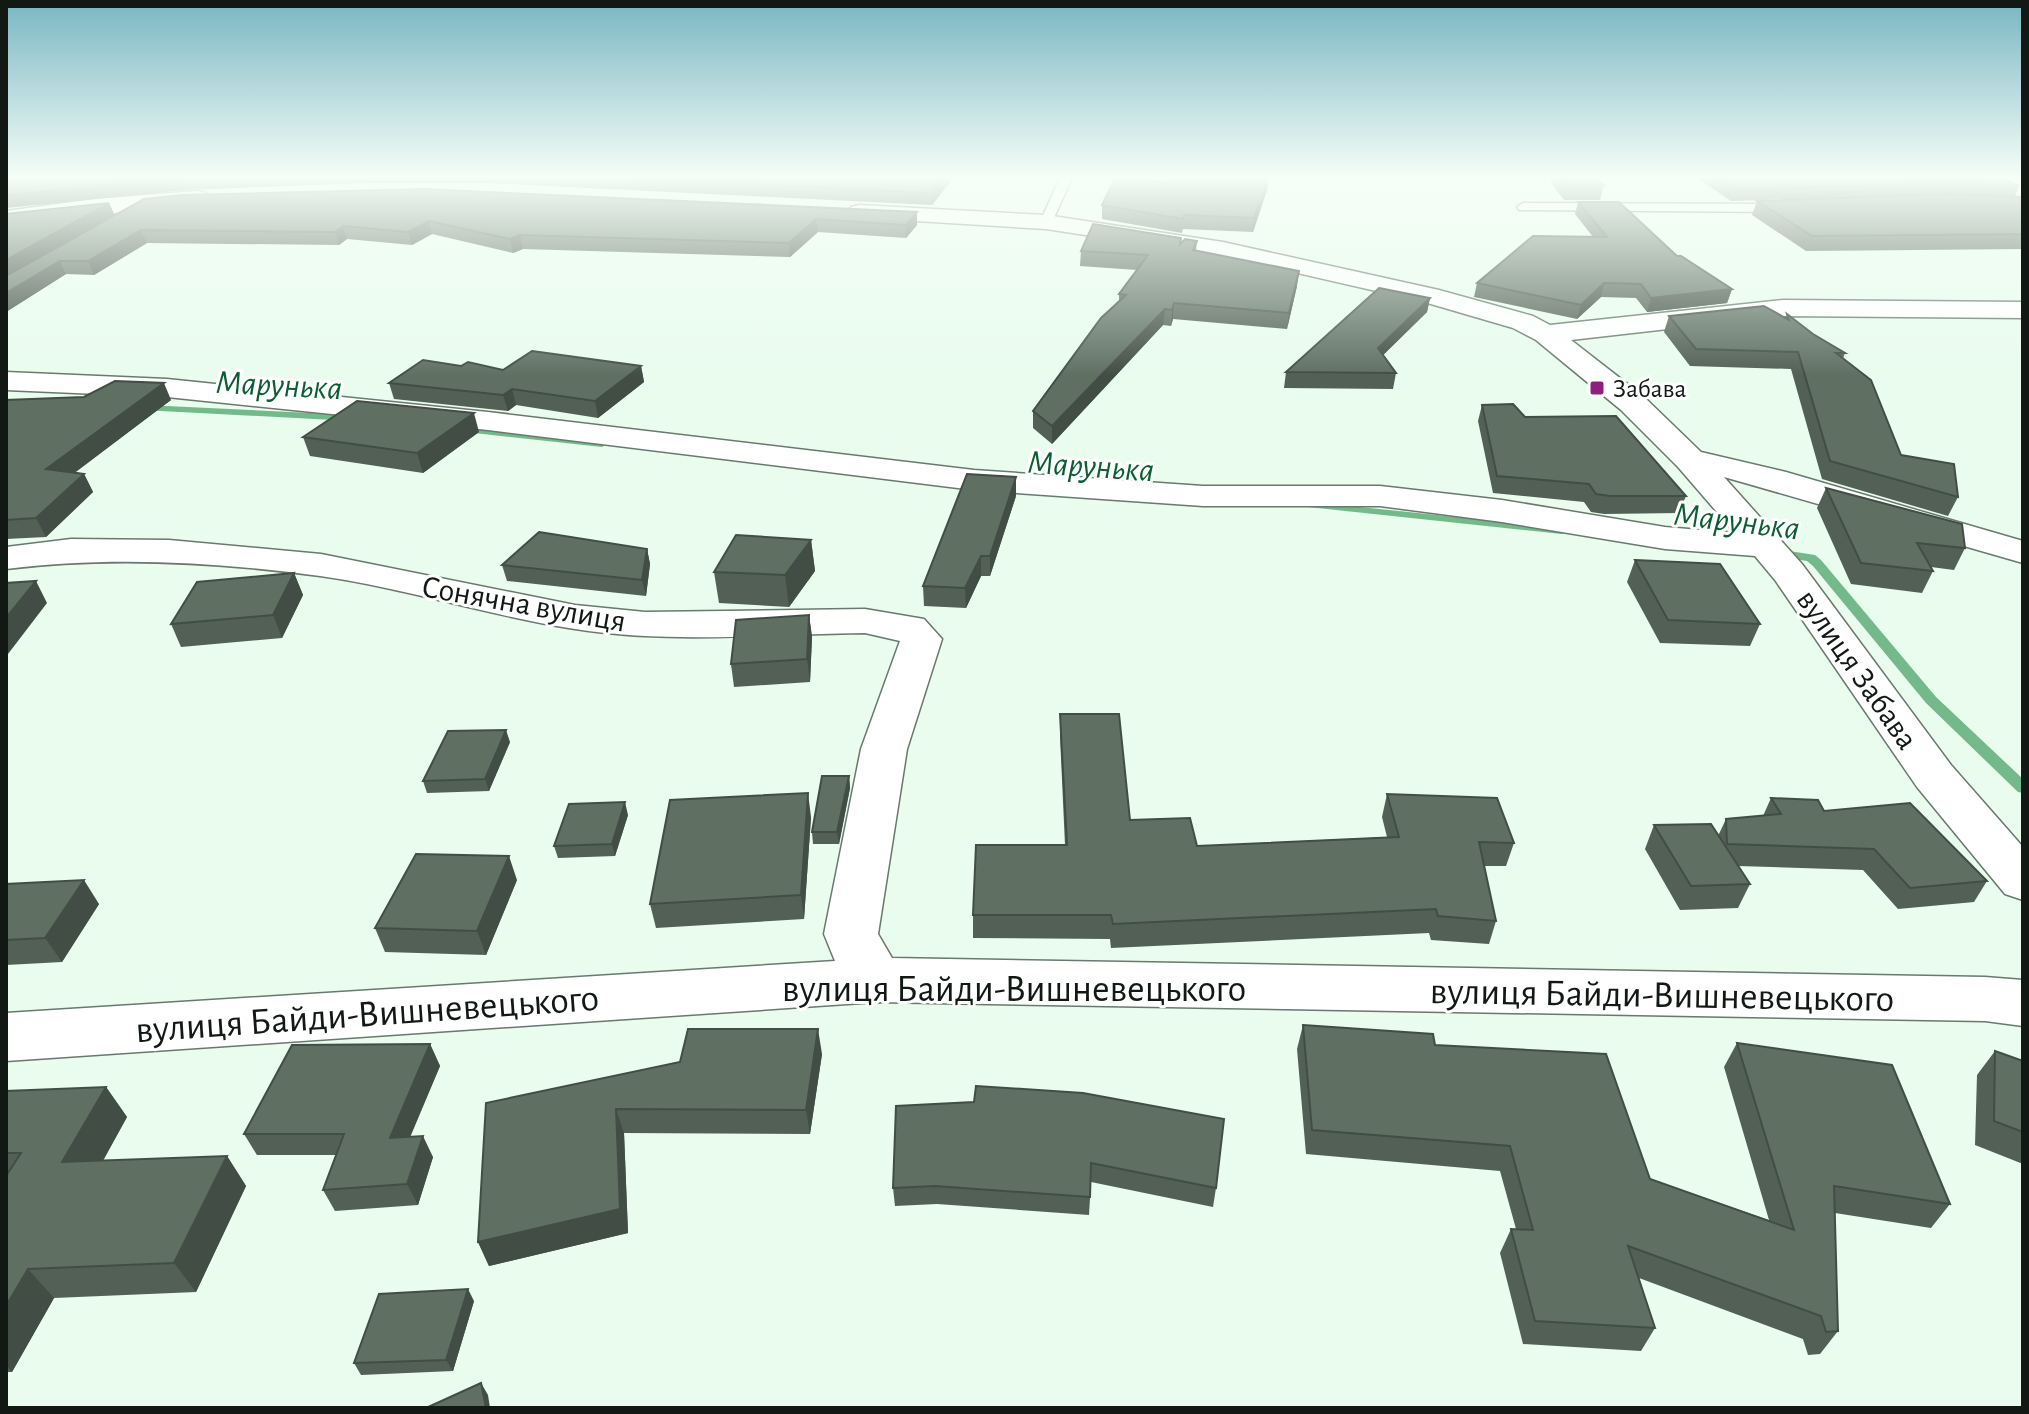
<svg xmlns="http://www.w3.org/2000/svg" width="2029" height="1414" font-family="'Alegreya Sans',sans-serif">
  <style>
    .lines { fill: none; stroke-linecap: round; stroke-linejoin: round }
    .stream { fill: #73b989; fill-rule: evenodd }
    .service-casing { stroke: #68796d; stroke-width: 3 }
    .minor-casing { stroke: #68796d; stroke-width: 3 }
    .service { fill: #fff; fill-rule: evenodd }
    .minor { fill: #fff; fill-rule: evenodd }
    .wall { fill: #526055 }
    .shaded-wall { fill: #424e45 }
    .building { fill: #5f7063; stroke: #424e45; stroke-width: 2 }
    .poi-dot { fill: #8e1f81; stroke: #fff; stroke-width: 3 }
    .labels { text-anchor: middle; stroke-width: 6; stroke-linejoin: round; paint-order: stroke }
    .far-poi-label { font-size: 26px; fill: #121914; stroke: #fff; text-anchor: start }
    .street-label { font-size: 32px; fill: #121914; stroke: #fff }
    .water-label { font-size: 34px; font-style: italic; fill: #0a5f32; stroke: #fff }
    .near-street-label { font-size: 38px; fill: #121914; stroke: #fff }
  </style>
  <rect width="100%" height="100%" fill="#e9fcee"/>
  <g class="lines">
    <g class="stream">
      <polygon points="145,405 352,415 357,418 352,421 142,410 140,408"/>
      <polygon points="460,426 602,441 607,444 602,447 456,431 456,427"/>
      <polygon points="1312,502 1562,528 1568,531 1562,534 1308,507 1306,505"/>
      <polygon points="1777,549 1815,555 1821,560 1936,697 2023,779 2023,793 2018,792 1926,703 1813,566 1807,561 1773,556 1773,550"/>
    </g>
    <defs>
      <g id="service">
        <polygon points="1060,178 1072,178 1052,222 1042,225 1040,222"/>
        <polygon points="1523,203 1785,204 1791,208 1785,212 1519,210 1517,207"/>
      </g>
      <g id="minor">
        <polygon points="198,191 206,193 209,198 206,203 6,225 6,211 95,199"/>
        <polygon points="859,205 1046,215 1223,242 1439,290 1533,316 1550,325 1783,300 2023,302 2023,318 1783,316 1571,340 1643,396 1701,452 1786,472 2023,541 2023,563 1724,477 1802,564 1951,765 2023,847 2023,900 2005,894 1917,787 1775,580 1755,556 1665,549 1502,522 1380,506 1203,506 974,490 488,430 167,397 6,390 6,372 167,379 488,412 974,470 1203,486 1380,486 1502,500 1665,527 1735,533 1678,467 1621,410 1536,340 1513,328 1424,302 1223,256 1046,229 851,217 848,212 851,207"/>
        <path d="M71,539L169,540L321,554L575,605L645,612L865,609L924,619L942,639L907,749L878,934L892,958L1985,977L2023,980V1026L1985,1021L877,1002L6,1061V1013L835,961L824,934L861,749L900,641L865,633C769,634 670,644 575,629C489,616 406,588 320,576C216,562 110,556 6,569V547Z"/>
      </g>
    </defs>
    <use href="#service" class="service-casing"/>
    <use href="#minor" class="minor-casing"/>
    <use href="#service" class="service"/>
    <use href="#minor" class="minor"/>
  </g>
  <g class="wall">
    <polygon points="6,178 953,178 932,205 487,183 367,183 186,190"/>
    <polygon points="1552,178 1596,178 1604,185 1600,200 1564,200 1551,183"/>
    <polygon points="1697,178 2002,178 2019,186 2015,196 2023,197 2023,249 1806,251 1752,215 1757,201 1942,194 1731,201"/>
    <polygon points="1268,187 1253,232 1183,229 1182,233 1102,219 1102,205"/>
    <polygon points="424,189 917,225 906,238 818,232 790,257 523,249 513,253 432,234 412,245 347,239 339,245 147,243 94,275 66,274 6,312 109,203 115,216"/>
    <polygon points="1578,202 1677,256 1732,289 1727,303 1647,312 1636,298 1601,297 1577,319 1474,297 1477,283 1593,237 1575,214"/>
    <polygon points="1197,241 1196,251 1297,286 1287,329 1173,319 1171,326 1163,325 1052,444 1033,428 1033,411 1119,302 1119,294 1137,270 1080,266 1081,251 1180,244"/>
    <polygon points="1430,298 1427,312 1383,355 1396,373 1393,389 1284,388 1286,372"/>
    <polygon points="1787,314 1813,334 1845,353 1843,358 1901,455 1958,497 1948,516 1822,479 1791,369 1690,366 1664,332 1669,316 1785,318"/>
    <polygon points="461,366 503,370 641,366 644,382 598,418 516,405 508,411 394,399 389,383"/>
    <polygon points="6,400 171,400 75,472 84,474 93,492 46,537 6,539"/>
    <polygon points="1482,405 1525,417 1686,496 1679,513 1604,514 1591,512 1584,502 1493,493 1478,421"/>
    <polygon points="479,432 423,473 310,456 303,437"/>
    <polygon points="1826,488 1965,548 1954,570 1931,567 1933,571 1922,593 1851,584 1817,508"/>
    <polygon points="1016,496 990,576 981,576 966,608 924,606 923,586"/>
    <polygon points="811,540 815,571 789,607 719,603 714,572"/>
    <polygon points="647,549 650,564 646,596 507,581 502,565"/>
    <polygon points="1635,560 1760,624 1750,646 1660,643 1627,582"/>
    <polygon points="294,573 303,595 282,638 181,647 171,624"/>
    <polygon points="809,615 812,637 810,682 734,687 731,664"/>
    <polygon points="1060,714 1130,820 1197,846 1387,837 1382,817 1387,794 1514,843 1506,866 1484,866 1496,921 1489,944 1431,940 1429,933 1111,948 1110,939 973,938 973,915 1065,845 1060,736"/>
    <polygon points="510,742 489,791 427,793 423,781"/>
    <polygon points="849,776 850,788 839,844 813,844 812,832"/>
    <polygon points="1771,798 1824,811 1987,881 1974,902 1898,909 1863,870 1738,866 1750,884 1738,908 1680,910 1645,849 1654,825 1718,836 1726,819 1763,816"/>
    <polygon points="628,815 615,856 558,858 554,846"/>
    <polygon points="811,817 804,919 656,928 650,904"/>
    <polygon points="517,880 486,955 385,952 375,928"/>
    <polygon points="6,884 99,904 62,962 6,965"/>
    <polygon points="1303,1025 1435,1045 1650,1179 1769,1220 1724,1067 1737,1043 1950,1204 1931,1228 1835,1213 1838,1331 1820,1354 1808,1355 1803,1339 1639,1278 1655,1328 1641,1351 1523,1344 1500,1253 1511,1229 1516,1229 1500,1171 1306,1154 1297,1049"/>
    <polygon points="430,1044 440,1066 410,1136 433,1157 418,1205 335,1211 323,1190 336,1155 257,1155 244,1134"/>
    <polygon points="1995,1051 2023,1061 2023,1164 1975,1145 1977,1075"/>
    <polygon points="822,1054 810,1134 624,1133 628,1233 489,1266 478,1242 486,1103 680,1062"/>
    <polygon points="106,1087 127,1117 103,1161 227,1156 246,1186 196,1292 54,1298 12,1372 6,1372 6,1091"/>
    <polygon points="896,1106 1216,1188 1213,1207 1091,1182 1089,1215 937,1204 895,1206 893,1188"/>
    <polygon points="474,1301 453,1371 361,1375 354,1363"/>
  </g>
  <g class="shaded-wall">
    <polygon points="175,178 181,178 186,190 6,208 6,195"/>
    <polygon points="943,178 953,178 932,205 932,193"/>
    <polygon points="1268,178 1268,187 1253,232 1254,218"/>
    <polygon points="109,203 115,216 6,278 6,260"/>
    <polygon points="917,212 917,225 906,238 906,225"/>
    <polygon points="816,219 818,232 790,257 789,243"/>
    <polygon points="429,221 432,234 412,245 408,232"/>
    <polygon points="343,226 347,239 339,245 335,232"/>
    <polygon points="141,230 147,243 94,275 88,261"/>
    <polygon points="520,235 523,249 513,253 510,239"/>
    <polygon points="60,261 66,274 6,312 6,293"/>
    <polygon points="1299,271 1297,286 1287,329 1289,313"/>
    <polygon points="1604,283 1601,297 1577,319 1581,305"/>
    <polygon points="1732,289 1727,303 1647,312 1651,298"/>
    <polygon points="1430,298 1427,312 1375,363 1378,348"/>
    <polygon points="1174,303 1173,319 1171,326 1172,310"/>
    <polygon points="1165,309 1163,325 1052,444 1052,426"/>
    <polygon points="641,366 644,382 598,418 595,401"/>
    <polygon points="164,383 171,400 56,487 46,469"/>
    <polygon points="512,389 516,405 508,411 503,395"/>
    <polygon points="474,413 479,432 423,473 417,453"/>
    <polygon points="84,474 93,492 46,537 36,518"/>
    <polygon points="1016,477 1016,496 990,576 990,556"/>
    <polygon points="811,540 815,571 789,607 785,575"/>
    <polygon points="647,549 650,564 646,596 642,580"/>
    <polygon points="981,556 981,576 966,608 965,588"/>
    <polygon points="294,573 303,595 282,638 273,615"/>
    <polygon points="36,581 47,603 8,654 6,650 6,618"/>
    <polygon points="809,615 812,637 810,682 807,659"/>
    <polygon points="506,730 510,742 489,791 485,779"/>
    <polygon points="849,776 850,788 839,844 837,832"/>
    <polygon points="808,793 811,817 804,919 801,895"/>
    <polygon points="625,802 628,815 615,856 612,844"/>
    <polygon points="509,856 517,880 486,955 477,931"/>
    <polygon points="84,880 99,904 62,962 45,938"/>
    <polygon points="818,1029 822,1054 810,1134 806,1110"/>
    <polygon points="430,1044 440,1066 401,1159 390,1138"/>
    <polygon points="106,1087 127,1117 85,1192 62,1162"/>
    <polygon points="616,1109 624,1133 628,1233 489,1266 478,1242"/>
    <polygon points="423,1136 433,1157 418,1205 407,1184"/>
    <polygon points="227,1156 246,1186 196,1292 174,1263"/>
    <polygon points="28,1269 54,1298 12,1372 6,1365 6,1306"/>
    <polygon points="468,1289 474,1301 453,1371 446,1360"/>
    <polygon points="481,1383 488,1395 490,1408 486,1408"/>
  </g>
  <g class="building">
    <polygon points="6,178 175,178 6,195"/>
    <polygon points="635,178 943,178 932,193"/>
    <polygon points="1115,178 1169,182 1171,178 1268,178 1254,218 1184,215 1183,219 1102,205"/>
    <polygon points="1562,178 1596,178 1604,185 1568,185"/>
    <polygon points="1716,178 2002,178 2019,186 1945,183 1735,190"/>
    <polygon points="424,189 917,212 906,225 816,219 789,243 520,235 510,239 429,221 408,232 343,226 335,232 141,230 88,261 60,261 6,293 6,276 144,199 181,195"/>
    <polygon points="1947,194 2023,197 2023,234 1812,236 1757,201"/>
    <polygon points="1578,202 1619,202 1677,256 1681,256 1732,289 1651,298 1641,284 1604,283 1581,305 1477,283 1533,236 1607,237"/>
    <polygon points="109,203 6,260 6,214"/>
    <polygon points="1093,224 1181,238 1180,244 1185,239 1197,241 1193,250 1299,271 1289,313 1174,303 1172,310 1165,309 1052,426 1033,411 1101,318 1126,295 1119,294 1148,255 1081,251"/>
    <polygon points="1379,288 1430,298 1378,348 1396,373 1286,372"/>
    <polygon points="1764,306 1789,320 1787,314 1813,334 1845,353 1836,353 1871,380 1901,455 1954,464 1958,497 1830,461 1798,352 1696,349 1669,316"/>
    <polygon points="532,351 641,366 595,401 512,389 503,395 389,383 423,360 461,366 468,362 503,370"/>
    <polygon points="115,381 164,383 46,469 84,474 36,518 6,520 6,400 84,397"/>
    <polygon points="357,401 474,413 417,453 303,437"/>
    <polygon points="1513,404 1525,417 1616,416 1686,496 1610,496 1596,494 1589,484 1497,476 1482,405"/>
    <polygon points="967,474 1016,477 990,556 981,556 965,588 923,586"/>
    <polygon points="1826,488 1962,524 1965,548 1917,543 1933,571 1861,563"/>
    <polygon points="539,532 647,549 642,580 502,565"/>
    <polygon points="736,535 811,540 785,575 714,572"/>
    <polygon points="1635,560 1720,564 1760,624 1668,620"/>
    <polygon points="294,573 273,615 171,624 197,582"/>
    <polygon points="36,581 6,618 6,583"/>
    <polygon points="809,615 807,659 731,664 736,620"/>
    <polygon points="1060,714 1119,714 1130,820 1190,818 1197,846 1399,837 1387,794 1497,798 1514,843 1479,842 1496,921 1438,916 1436,909 1113,924 1111,915 973,915 976,845 1067,845"/>
    <polygon points="506,730 485,779 423,781 448,731"/>
    <polygon points="822,776 849,776 837,832 812,832"/>
    <polygon points="808,793 801,895 650,904 670,800"/>
    <polygon points="1771,798 1818,800 1824,811 1910,803 1987,881 1910,888 1874,849 1727,844 1726,819 1781,814"/>
    <polygon points="625,802 612,844 554,846 569,804"/>
    <polygon points="1711,824 1750,884 1691,886 1654,825"/>
    <polygon points="416,854 509,856 477,931 375,928"/>
    <polygon points="84,880 45,938 6,940 6,884"/>
    <polygon points="1303,1025 1433,1034 1435,1045 1606,1054 1650,1179 1794,1230 1737,1043 1892,1065 1950,1204 1834,1186 1838,1331 1826,1332 1821,1316 1628,1246 1655,1328 1535,1321 1511,1229 1533,1230 1510,1146 1312,1130"/>
    <polygon points="688,1029 818,1029 806,1110 616,1109 620,1209 478,1242 486,1103 680,1062"/>
    <polygon points="430,1044 390,1138 423,1136 407,1184 323,1190 344,1134 244,1134 292,1045"/>
    <polygon points="1995,1051 2023,1061 2023,1132 1994,1121"/>
    <polygon points="976,1086 1083,1093 1224,1119 1216,1188 1091,1163 1090,1197 935,1186 893,1188 896,1106 974,1102"/>
    <polygon points="106,1087 62,1162 227,1156 174,1263 28,1269 6,1306 6,1176 21,1153 6,1153 6,1091"/>
    <polygon points="468,1289 446,1360 354,1363 379,1294"/>
    <polygon points="481,1383 486,1408 426,1408"/>
  </g>
  <linearGradient id="sky" x2="0" y2="1"><stop stop-color="#79b6c2"/><stop offset="0.47" stop-color="#f5fef7"/><stop offset="1" stop-color="#f5fef7" stop-opacity="0"/></linearGradient>
  <rect width="2029" height="376" fill="url(#sky)"/>
  <rect class="poi-dot" x="1589" y="380" width="16" height="16" rx="4"/>
  <g class="labels">
    <g class="far-poi-label">
      <text x="1613" y="397">Забава</text>
    </g>
    <g class="street-label">
      <text transform="translate(524 603) rotate(10)" y="11">Сонячна вулиця</text>
      <text transform="translate(1858 669) rotate(55)" y="11">вулиця Забава</text>
    </g>
    <g class="water-label">
      <text transform="translate(279 384) rotate(3)" y="12">Марунька</text>
      <text transform="translate(1091 465) rotate(4)" y="12">Марунька</text>
      <text transform="translate(1737 520) rotate(7)" y="12">Марунька</text>
    </g>
    <g class="near-street-label">
      <text x="1014" y="1001">вулиця Байди-Вишневецького</text>
      <text transform="translate(1662 994) rotate(1)" y="13">вулиця Байди-Вишневецького</text>
      <text transform="translate(367 1013) rotate(-4)" y="13">вулиця Байди-Вишневецького</text>
    </g>
  </g>
  <rect width="2029" height="1414" fill="none" stroke="#121914" stroke-width="16"/>
</svg>
